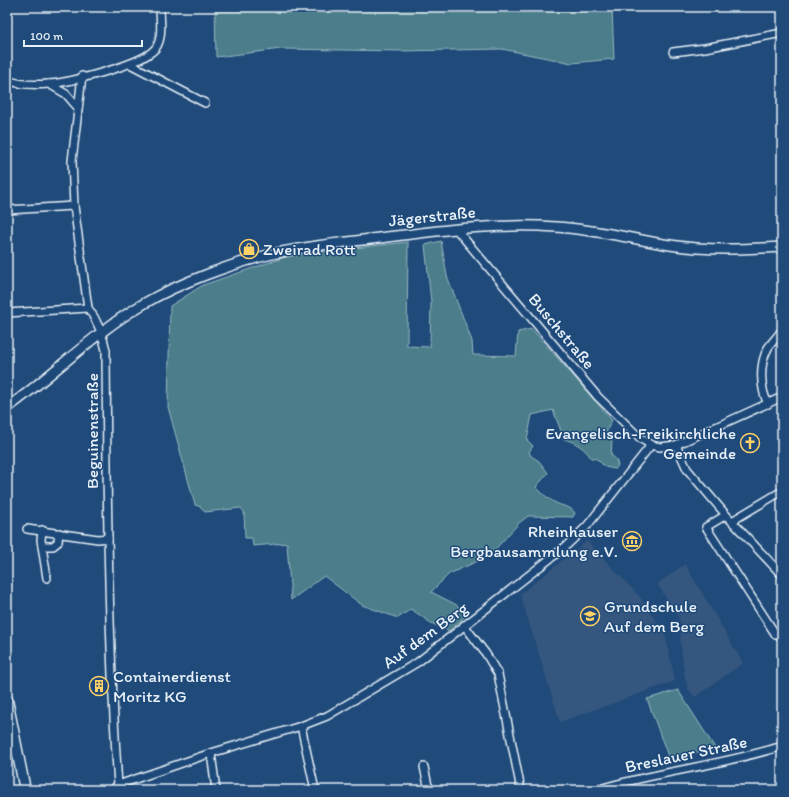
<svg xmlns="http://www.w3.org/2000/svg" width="789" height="797" font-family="Itim,sans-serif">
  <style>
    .built { fill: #35577e }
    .green { fill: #4b7e8a; stroke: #9ab8c1 }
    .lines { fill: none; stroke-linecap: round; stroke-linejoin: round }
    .minor-casing { stroke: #e8f1f8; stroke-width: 10 }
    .tertiary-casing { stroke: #e8f1f8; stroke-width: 12 }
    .secondary-casing { stroke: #e8f1f8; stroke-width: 13 }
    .minor { stroke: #1f4a7a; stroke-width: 7 }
    .tertiary { stroke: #1f4a7a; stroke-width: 9 }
    .secondary { stroke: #1f4a7a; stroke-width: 10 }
    .labels { text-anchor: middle; stroke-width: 3; stroke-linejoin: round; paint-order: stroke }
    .street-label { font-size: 17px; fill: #e8f1f8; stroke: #1f4a7a }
    .poi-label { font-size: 17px; fill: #e8f1f8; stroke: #1f4a7a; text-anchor: start }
  </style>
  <rect width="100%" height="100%" fill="#1f4a7a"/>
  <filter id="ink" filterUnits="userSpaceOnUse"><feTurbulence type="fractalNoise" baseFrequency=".025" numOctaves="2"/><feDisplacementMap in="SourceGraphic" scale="8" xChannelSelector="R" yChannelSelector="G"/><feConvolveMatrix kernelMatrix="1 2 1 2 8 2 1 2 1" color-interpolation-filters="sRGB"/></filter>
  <g filter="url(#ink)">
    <g class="built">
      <polygon points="587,541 640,597 665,634 675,681 560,722 520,594"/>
      <polygon points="685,564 743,663 695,697 688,689 685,678 680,640 681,626 678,616 657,584"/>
    </g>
    <g class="green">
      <polygon points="215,7 612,7 614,59 572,63 502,49 401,51 281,49 216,57"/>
      <path d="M441,241L447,276L472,341L473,355L516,356L518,332L532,329L612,420L607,430V437L612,440L611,455L616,459L618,466L615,469L605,467L597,459L591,458C585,448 575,442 564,439L553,410L532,415L527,440L533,446L529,452L531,456L539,461L548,473L536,487C543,494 549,500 558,504C565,507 570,506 575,513L573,517L528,516L519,523L489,556L449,574L431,592L455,604L468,614L449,631L431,623L411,609L398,618L362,605L324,576L291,600L287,543L253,546L252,538H245L244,512L241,508L205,512L201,507L195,505L168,407L170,306L203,285L291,255L408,242L407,346L430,347L431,302L425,245Z"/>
      <polygon points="678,690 715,748 669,759 647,699"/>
    </g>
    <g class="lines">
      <defs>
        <g id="minor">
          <polyline points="673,52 705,48 782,33"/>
          <polyline points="130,64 205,103"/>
          <path d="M82,76L72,161L74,206L88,308C98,321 102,334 106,350C107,495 108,640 118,785L120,790"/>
          <path d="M7,80C19,85 36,85 49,84C70,82 148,64 157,46C163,35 160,19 160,7"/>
          <polyline points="49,84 66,94 78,108"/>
          <polyline points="7,210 74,206"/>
          <polyline points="456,229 598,397 640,438 651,445 660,447 676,445 782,397"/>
          <polyline points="7,313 88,308"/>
          <path d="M768,404C760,388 759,364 768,348C772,342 778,336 782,330"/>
          <polyline points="676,445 687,469 726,515 782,575"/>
          <polyline points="726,515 706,527 776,635"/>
          <polyline points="732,521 782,491"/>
          <polyline points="27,529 98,539 108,538"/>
          <polyline points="42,530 41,540 47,578"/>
          <polyline points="42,546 53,546 58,542 59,533"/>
          <polyline points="464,625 486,654 498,674 521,790"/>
          <polyline points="301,726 315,790"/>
          <polyline points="211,753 216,790"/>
          <polyline points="424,767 429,790"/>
          <polyline points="111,790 118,785 211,753 301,726 327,716 418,662 565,547 587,526 651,445"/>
          <path d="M596,790C658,771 721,766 782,746"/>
        </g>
        <path id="tertiary" d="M7,408C55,374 94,332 145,303C179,283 234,263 272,254C310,245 349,242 387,237C443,230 499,223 556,227C595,229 632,239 670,245C708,251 745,249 782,247"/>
        <polyline id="secondary" points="7,700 25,790"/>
      </defs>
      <use href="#minor" class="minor-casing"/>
      <use href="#tertiary" class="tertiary-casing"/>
      <use href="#secondary" class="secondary-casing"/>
      <use href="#minor" class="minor"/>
      <use href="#tertiary" class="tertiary"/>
      <use href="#secondary" class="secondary"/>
    </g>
  </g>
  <defs>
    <symbol id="shop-ring" viewBox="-11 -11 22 22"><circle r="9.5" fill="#1f4a7a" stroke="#ffd166" stroke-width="1.5"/><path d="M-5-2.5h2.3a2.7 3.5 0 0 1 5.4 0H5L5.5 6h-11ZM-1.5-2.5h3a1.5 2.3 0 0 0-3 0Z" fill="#ffd166"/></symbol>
    <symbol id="church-ring" viewBox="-11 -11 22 22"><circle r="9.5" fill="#1f4a7a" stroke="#ffd166" stroke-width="1.5"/><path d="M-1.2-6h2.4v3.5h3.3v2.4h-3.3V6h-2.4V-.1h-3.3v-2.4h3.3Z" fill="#ffd166"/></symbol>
    <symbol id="museum-ring" viewBox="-11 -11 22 22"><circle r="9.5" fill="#1f4a7a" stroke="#ffd166" stroke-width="1.5"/><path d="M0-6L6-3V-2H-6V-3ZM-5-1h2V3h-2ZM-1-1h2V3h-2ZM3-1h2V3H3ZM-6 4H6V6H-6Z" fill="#ffd166"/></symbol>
    <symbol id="school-ring" viewBox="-11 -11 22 22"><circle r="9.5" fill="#1f4a7a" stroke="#ffd166" stroke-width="1.5"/><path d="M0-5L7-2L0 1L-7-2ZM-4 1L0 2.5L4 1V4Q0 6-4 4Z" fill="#ffd166"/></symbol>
    <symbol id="building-ring" viewBox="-11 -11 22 22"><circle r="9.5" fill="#1f4a7a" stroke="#ffd166" stroke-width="1.5"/><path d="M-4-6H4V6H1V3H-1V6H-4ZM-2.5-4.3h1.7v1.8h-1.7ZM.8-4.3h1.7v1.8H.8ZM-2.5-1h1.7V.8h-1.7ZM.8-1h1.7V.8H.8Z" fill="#ffd166"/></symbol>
  </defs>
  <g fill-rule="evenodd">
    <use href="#shop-ring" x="238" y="238" width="22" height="22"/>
    <use href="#church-ring" x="739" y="432" width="22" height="22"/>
    <use href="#museum-ring" x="621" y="530" width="22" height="22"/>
    <use href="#school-ring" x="579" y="605" width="22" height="22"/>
    <use href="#building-ring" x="88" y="675" width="22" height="22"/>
  </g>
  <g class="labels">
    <g class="street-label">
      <text transform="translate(432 216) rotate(-6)" y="6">Jägerstraße</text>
      <text transform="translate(562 331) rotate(50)" y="6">Buschstraße</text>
      <text transform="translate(92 431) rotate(-90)" y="6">Beguinenstraße</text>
      <text transform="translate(425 635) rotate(-36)" y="6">Auf dem Berg</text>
      <text transform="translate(686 754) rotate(-12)" y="6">Breslauer Straße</text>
    </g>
    <g class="poi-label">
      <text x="263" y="255">Zweirad Rott</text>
      <text x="736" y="439" text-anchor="end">Evangelisch-Freikirchliche<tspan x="736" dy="20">Gemeinde</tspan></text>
      <text x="618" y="537" text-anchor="end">Rheinhauser<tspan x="618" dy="20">Bergbausammlung e.V.</tspan></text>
      <text x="604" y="612">Grundschule<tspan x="604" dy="20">Auf dem Berg</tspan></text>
      <text x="113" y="682">Containerdienst<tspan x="113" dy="20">Moritz KG</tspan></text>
    </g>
  </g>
  <rect width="789" height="797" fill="none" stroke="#1f4a7a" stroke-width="24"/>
  <rect x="12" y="12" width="765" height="773" fill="none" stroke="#e8f1f8" stroke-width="1.5" filter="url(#ink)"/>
  <path d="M24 40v6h118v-6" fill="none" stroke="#e8f1f8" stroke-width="2"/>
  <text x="30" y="40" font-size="12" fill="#e8f1f8" stroke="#1f4a7a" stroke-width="3" paint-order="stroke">100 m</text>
</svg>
